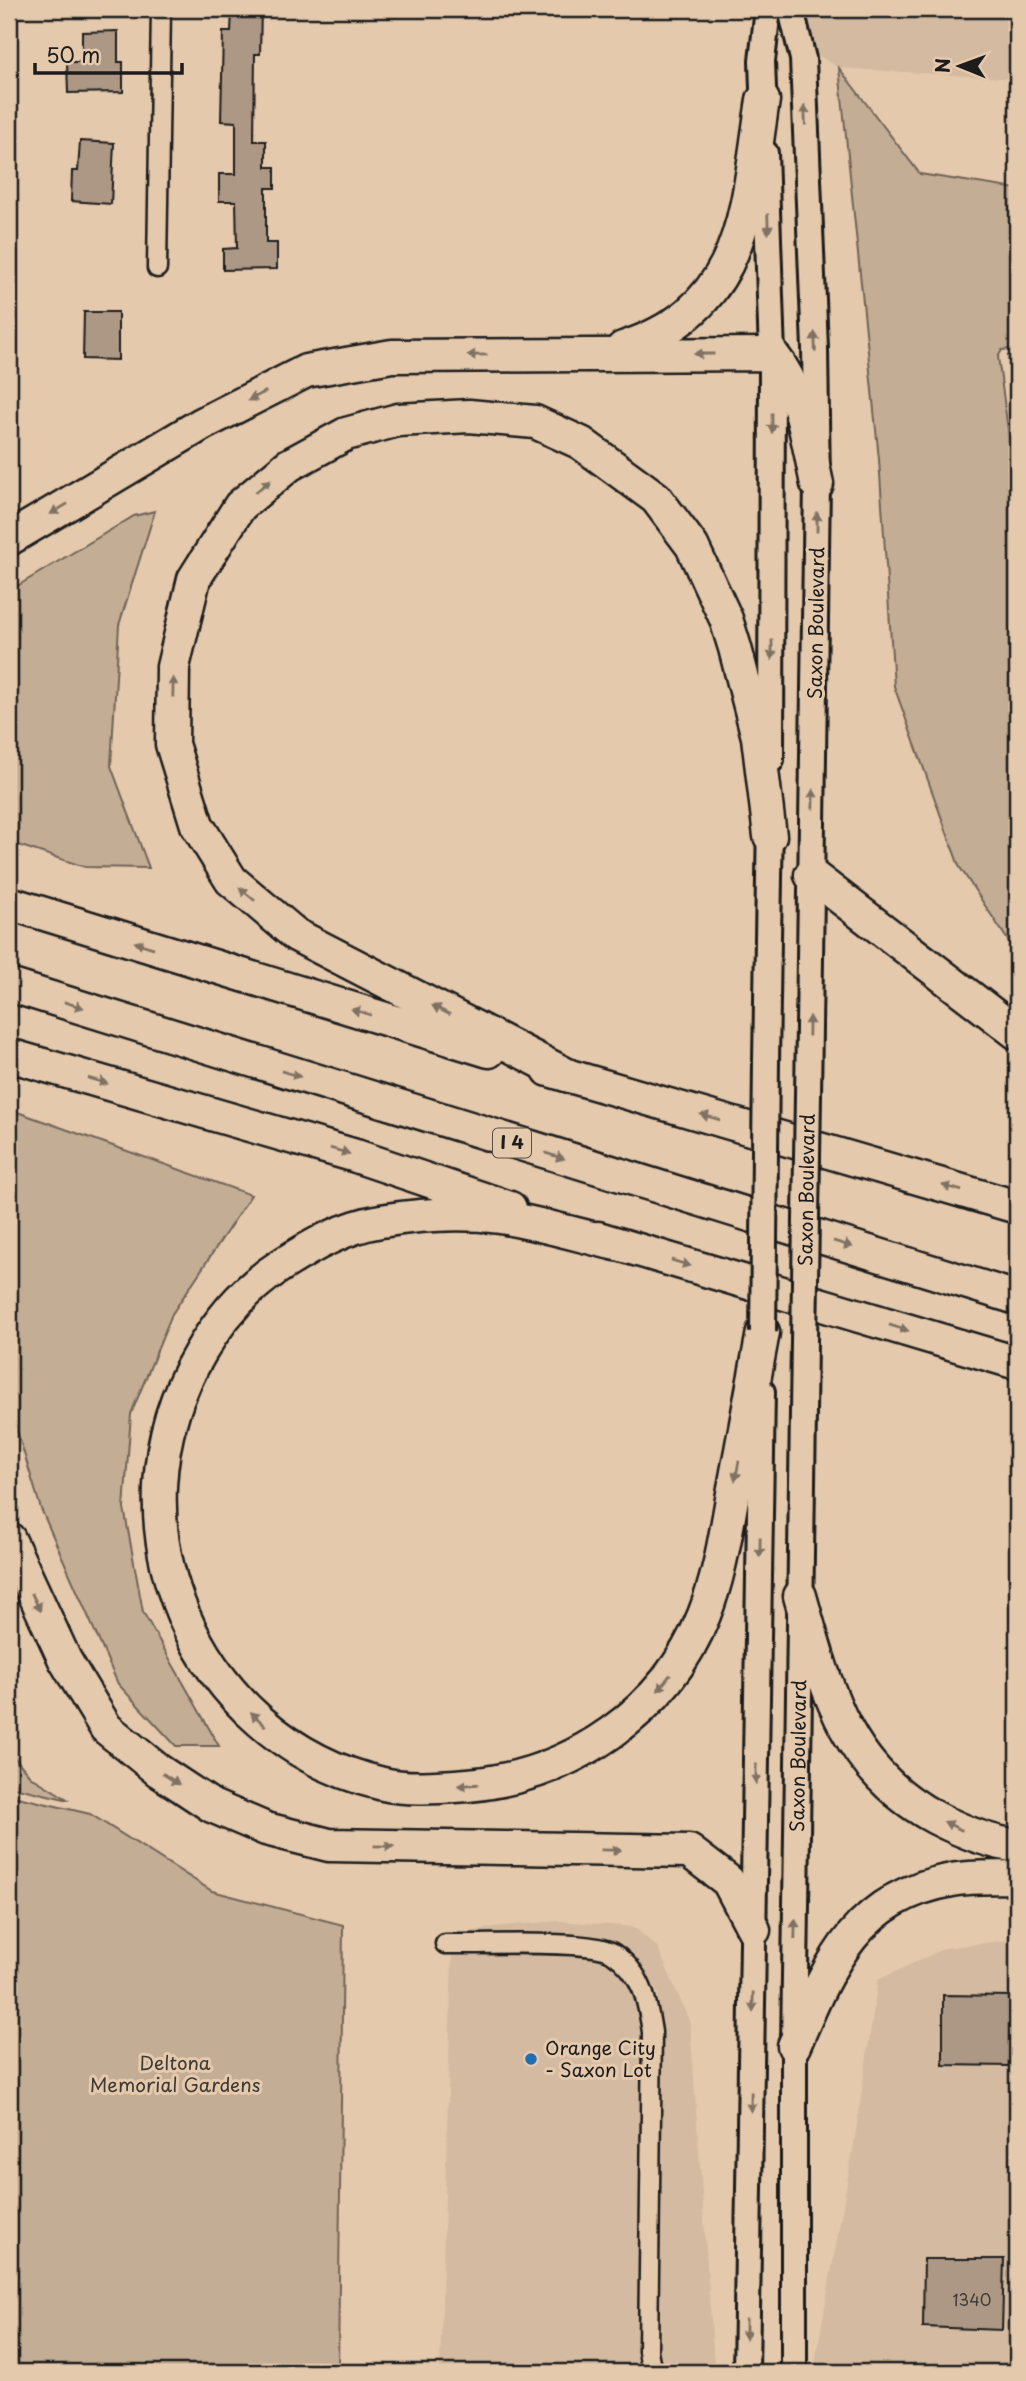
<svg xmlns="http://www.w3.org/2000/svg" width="1026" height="2381" font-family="'Playpen Sans',sans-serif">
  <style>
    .built { fill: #d3baa0 }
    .green { fill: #c3ad94; stroke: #706458; stroke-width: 2 }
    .water { fill: #978775; stroke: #665c51; stroke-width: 2 }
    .building { fill: #ac9884; stroke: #1c1c1c; stroke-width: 2 }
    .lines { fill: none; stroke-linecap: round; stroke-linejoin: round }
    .street-casing { stroke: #1c1c1c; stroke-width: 23 }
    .secondary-casing { stroke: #1c1c1c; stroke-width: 30 }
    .highway-casing { stroke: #1c1c1c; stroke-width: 37 }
    .street { stroke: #e4c9ac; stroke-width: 18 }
    .secondary { stroke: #e4c9ac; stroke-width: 24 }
    .highway { stroke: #e4c9ac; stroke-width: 32 }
    .secondary-bridge-casing { stroke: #1c1c1c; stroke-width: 30; stroke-linecap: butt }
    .secondary-bridge { stroke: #e4c9ac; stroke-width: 24 }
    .oneway { fill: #807264 }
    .poi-dot { fill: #1f6fb2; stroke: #e4c9ac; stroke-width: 2.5 }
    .labels { text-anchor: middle; stroke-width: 6; stroke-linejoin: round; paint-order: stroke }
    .number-label { font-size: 16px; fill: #403b36 }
    .shield { fill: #e4c9ac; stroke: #585047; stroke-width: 2 }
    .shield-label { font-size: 18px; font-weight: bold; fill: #1c1c1c }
    .street-label { font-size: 19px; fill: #1c1c1c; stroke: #e4c9ac }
    .poi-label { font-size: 19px; fill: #1c1c1c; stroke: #e4c9ac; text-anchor: start }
    .park-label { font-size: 19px; fill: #3d3934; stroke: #e4c9ac }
  </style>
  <rect width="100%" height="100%" fill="#e4c9ac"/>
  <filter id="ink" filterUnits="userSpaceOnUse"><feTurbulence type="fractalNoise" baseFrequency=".0143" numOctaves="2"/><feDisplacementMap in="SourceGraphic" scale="14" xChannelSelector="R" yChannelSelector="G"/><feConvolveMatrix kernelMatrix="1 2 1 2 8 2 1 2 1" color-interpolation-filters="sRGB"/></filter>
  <g filter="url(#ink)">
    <g class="built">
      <polygon points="803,9 1017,9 1017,79 839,68 813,52"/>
      <polygon points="559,1921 634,1927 658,1948 690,2023 714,2364 734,2365 734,2372 666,2372 663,2368 660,2350 663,2032 658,1994 642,1965 612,1941 585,1936 456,1935 493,1927"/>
      <polygon points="1017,1939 1017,2372 806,2372 806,2369 814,2369 855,2138 878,1980 945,1948"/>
      <polygon points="452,1955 583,1956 605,1960 623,1975 636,1998 640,2033 637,2351 640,2372 440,2372"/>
    </g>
    <g class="green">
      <polygon points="839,68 920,174 1017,189 1017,348 1002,350 998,357 1017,495 1017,954 959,866 894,686 879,459"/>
      <polygon points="155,511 119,625 111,766 149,868 85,867 9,842 9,591 134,516"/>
      <polygon points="9,1109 251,1195 172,1314 131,1414 124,1508 143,1612 219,1746 176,1746 118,1684 41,1509 9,1404"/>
      <polygon points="9,1751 30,1776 69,1800 9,1786"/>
      <polygon points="9,1795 90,1814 212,1891 343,1925 338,2372 9,2372"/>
    </g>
    <polygon class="water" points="1008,356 1017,357 1017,423"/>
    <g class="building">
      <polygon points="232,9 261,9 260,54 255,54 254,141 266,141 266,167 275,167 275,188 266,188 266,243 277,243 277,269 223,270 223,249 237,248 236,201 219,201 219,174 236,174 236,122 221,121 223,32 231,32"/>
      <polygon points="118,31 118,62 123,62 123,92 68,93 67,62 82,62 82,32"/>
      <polygon points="80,141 114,143 111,204 71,201 72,171 78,171"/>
      <polygon points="84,312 118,312 118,360 83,359"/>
      <polygon points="943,1995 1011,1996 1009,2066 943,2065"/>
      <polygon points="924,2259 1004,2259 1002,2330 923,2327"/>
    </g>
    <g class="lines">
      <defs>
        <g id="street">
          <polyline points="157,268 161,9"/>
          <path d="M445,1944C475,1945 594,1939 613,1953C642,1973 647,1999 652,2032L648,2351L652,2372"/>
        </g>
        <g id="secondary">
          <polyline points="791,9 803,59 815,348 817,484 808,1095"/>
          <polyline points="764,116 762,61 768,9"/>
          <polyline points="765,153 772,354 771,760"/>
          <polyline points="766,1062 770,817"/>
          <polyline points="746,2372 762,1392"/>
          <path id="s1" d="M794,2372V2046L804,1342"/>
        </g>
        <g id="highway">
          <path d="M623,348C747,308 746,209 763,100"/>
          <path d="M9,539L202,424L306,371L392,356L772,354C802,391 807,438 817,484"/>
          <polyline points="811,875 1017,1033"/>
          <polyline points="9,903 489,1051"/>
          <polyline points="9,985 1017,1298"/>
          <polyline points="9,1055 356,1156 510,1208"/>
          <polyline points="549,1070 1017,1207"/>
          <polyline points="567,1075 296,935 231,880 197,825 172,744 173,667 194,579 240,506 289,465 346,434 398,420 469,416 535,422 581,443 656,498 692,546 726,619 735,648 758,737 770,836"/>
          <polyline points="598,1238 1017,1363"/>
          <path d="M616,1244C578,1235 539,1223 500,1217C462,1212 418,1215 381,1221C344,1227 311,1246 280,1266C246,1288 220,1318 200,1353C101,1519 193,1740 383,1784C408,1790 442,1787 468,1785C571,1776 666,1712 704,1615C719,1578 725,1538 732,1499C742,1443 753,1388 763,1332"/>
          <polyline points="9,1539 65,1660 106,1728 159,1771 212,1806 266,1829 329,1845 689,1851 728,1881 754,1930"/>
          <path d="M800,1596C826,1688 845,1770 936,1818C963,1832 988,1842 1017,1846"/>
          <path d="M794,2046C829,1965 855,1897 952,1880C973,1876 996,1878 1017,1877"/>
        </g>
      </defs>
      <use href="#street" class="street-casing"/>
      <use href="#secondary" class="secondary-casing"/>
      <use href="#highway" class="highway-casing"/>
      <use href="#street" class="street"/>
      <use href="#secondary" class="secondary"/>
      <use href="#highway" class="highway"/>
      <defs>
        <g id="secondary-bridge">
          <polyline points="763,1332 766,1062"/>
          <path id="s2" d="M804,1342L808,1095"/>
        </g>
      </defs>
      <use href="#secondary-bridge" class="secondary-bridge-casing"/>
      <use href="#secondary-bridge" class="secondary-bridge"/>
    </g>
    <defs><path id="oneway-solid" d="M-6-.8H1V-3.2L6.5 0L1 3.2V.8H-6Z" transform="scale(1.75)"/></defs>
    <g class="oneway">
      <use href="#oneway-solid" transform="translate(805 115) rotate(-92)"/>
      <use href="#oneway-solid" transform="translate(768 224) rotate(88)"/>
      <use href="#oneway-solid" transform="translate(815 342) rotate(-92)"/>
      <use href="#oneway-solid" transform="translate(704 354) rotate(-180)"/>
      <use href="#oneway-solid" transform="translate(477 355) rotate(179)"/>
      <use href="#oneway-solid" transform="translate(257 396) rotate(153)"/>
      <use href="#oneway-solid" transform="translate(772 423) rotate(90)"/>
      <use href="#oneway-solid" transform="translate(263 486) rotate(-40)"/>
      <use href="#oneway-solid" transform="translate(59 509) rotate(149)"/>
      <use href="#oneway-solid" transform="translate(817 522) rotate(-90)"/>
      <use href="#oneway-solid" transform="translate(772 650) rotate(90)"/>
      <use href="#oneway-solid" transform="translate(173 687) rotate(-89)"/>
      <use href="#oneway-solid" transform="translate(813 799) rotate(-89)"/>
      <use href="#oneway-solid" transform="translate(247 894) rotate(-140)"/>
      <use href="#oneway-solid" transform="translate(144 945) rotate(-163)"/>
      <use href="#oneway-solid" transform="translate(74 1005) rotate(17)"/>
      <use href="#oneway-solid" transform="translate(441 1010) rotate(-153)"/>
      <use href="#oneway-solid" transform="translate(361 1012) rotate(-163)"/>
      <use href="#oneway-solid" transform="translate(809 1026) rotate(-89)"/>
      <use href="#oneway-solid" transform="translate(291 1074) rotate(17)"/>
      <use href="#oneway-solid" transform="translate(98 1081) rotate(16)"/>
      <use href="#oneway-solid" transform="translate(710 1117) rotate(-164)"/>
      <use href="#oneway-solid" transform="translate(340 1151) rotate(16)"/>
      <use href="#oneway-solid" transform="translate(555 1156) rotate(17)"/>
      <use href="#oneway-solid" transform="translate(952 1188) rotate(-164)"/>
      <use href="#oneway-solid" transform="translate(843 1244) rotate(17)"/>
      <use href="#oneway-solid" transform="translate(681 1263) rotate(17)"/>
      <use href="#oneway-solid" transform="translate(899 1328) rotate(17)"/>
      <use href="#oneway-solid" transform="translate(737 1471) rotate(101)"/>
      <use href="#oneway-solid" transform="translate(760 1547) rotate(91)"/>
      <use href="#oneway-solid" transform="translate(36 1602) rotate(64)"/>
      <use href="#oneway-solid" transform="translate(664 1683) rotate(128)"/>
      <use href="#oneway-solid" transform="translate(258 1719) rotate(-136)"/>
      <use href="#oneway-solid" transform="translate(756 1774) rotate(91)"/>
      <use href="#oneway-solid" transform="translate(171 1779) rotate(33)"/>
      <use href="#oneway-solid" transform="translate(468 1785) rotate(176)"/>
      <use href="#oneway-solid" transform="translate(953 1826) rotate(-154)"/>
      <use href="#oneway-solid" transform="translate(384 1846) rotate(1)"/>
      <use href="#oneway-solid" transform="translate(611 1850) rotate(1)"/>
      <use href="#oneway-solid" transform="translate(795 1929) rotate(-89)"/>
      <use href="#oneway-solid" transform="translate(753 2002) rotate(91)"/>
      <use href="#oneway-solid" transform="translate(751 2102) rotate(91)"/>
      <use href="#oneway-solid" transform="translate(746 2329) rotate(91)"/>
    </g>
  </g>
  <circle class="poi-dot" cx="531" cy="2059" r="7"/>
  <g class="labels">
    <g class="number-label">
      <text x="972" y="2306">1340</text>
    </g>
    <rect class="shield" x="493" y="1128.5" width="38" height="29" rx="5"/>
    <g class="shield-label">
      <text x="512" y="1149">I 4</text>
    </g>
    <g class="street-label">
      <text transform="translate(816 623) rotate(-89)" y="7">Saxon Boulevard</text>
      <text dy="7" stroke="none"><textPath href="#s2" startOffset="152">Saxon Boulevard</textPath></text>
      <text dy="7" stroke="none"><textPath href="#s1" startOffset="616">Saxon Boulevard</textPath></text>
    </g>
    <g class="poi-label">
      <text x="545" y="2055">Orange City<tspan x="545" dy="22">- Saxon Lot</tspan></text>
    </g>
    <g class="park-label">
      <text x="175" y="2070">Deltona<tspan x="175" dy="22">Memorial Gardens</tspan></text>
    </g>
  </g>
  <rect width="1026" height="2381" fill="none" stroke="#e4c9ac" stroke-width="35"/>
  <rect x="18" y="18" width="991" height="2346" fill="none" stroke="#1c1c1c" stroke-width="2.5" filter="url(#ink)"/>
  <g transform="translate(960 66) rotate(271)" stroke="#e4c9ac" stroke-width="5" paint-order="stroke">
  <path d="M0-5L12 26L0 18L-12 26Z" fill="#1c1c1c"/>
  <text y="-10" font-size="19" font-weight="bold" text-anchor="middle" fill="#1c1c1c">N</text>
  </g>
  <path d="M35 63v10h147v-10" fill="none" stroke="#1c1c1c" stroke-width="3.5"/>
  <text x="46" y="63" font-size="21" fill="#1c1c1c" stroke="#e4c9ac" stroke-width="5" paint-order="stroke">50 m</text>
</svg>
